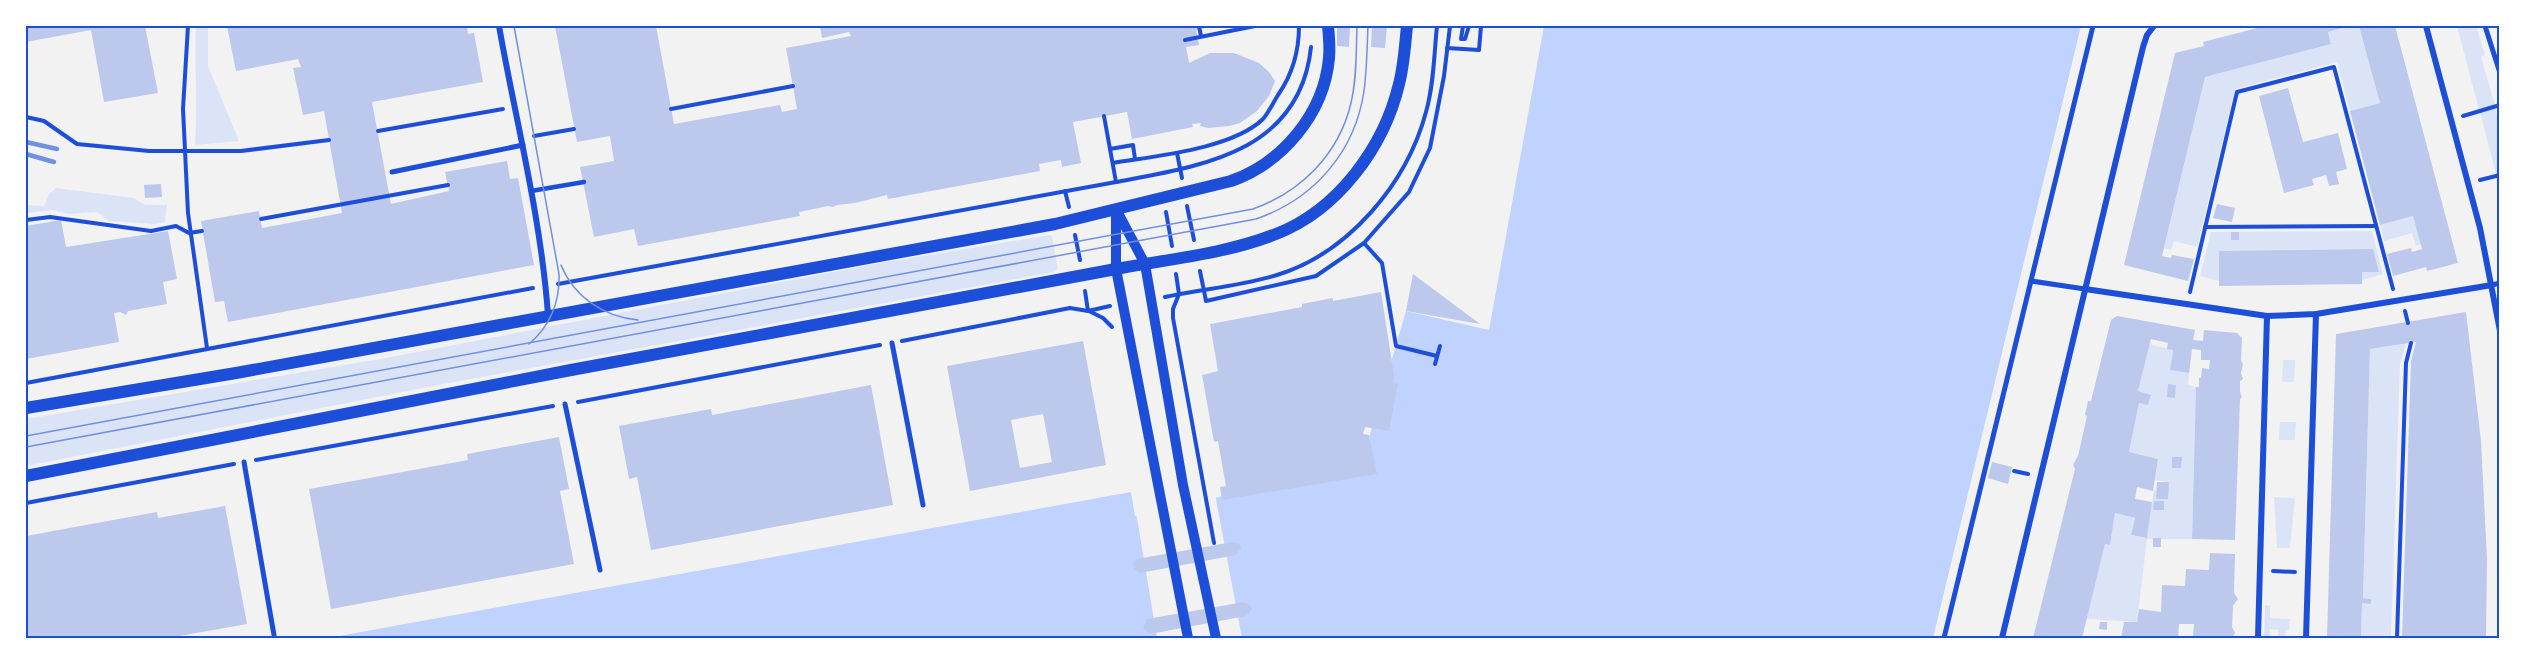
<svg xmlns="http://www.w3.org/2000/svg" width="2525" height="664" font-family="Poppins,sans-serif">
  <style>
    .green { fill: #dbe4f7 }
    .water { fill: #bfd3fe }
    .pier { fill: #f2f2f2 }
    .building { fill: #bdc9ec; fill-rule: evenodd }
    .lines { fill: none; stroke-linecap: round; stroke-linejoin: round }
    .path { stroke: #1d4ed8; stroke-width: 4 }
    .service { stroke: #1d4ed8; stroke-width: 4.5 }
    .pedestrian { stroke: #1d4ed8; stroke-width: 5 }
    .minor { stroke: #1d4ed8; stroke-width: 6 }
    .tertiary { stroke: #1d4ed8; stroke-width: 10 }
    .secondary { stroke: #1d4ed8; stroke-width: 12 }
    .tram { stroke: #7290e2; stroke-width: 1.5 }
    .rail { stroke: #7290e2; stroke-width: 4.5 }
    .neatline { fill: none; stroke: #1d4ed8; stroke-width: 2 }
  </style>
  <rect width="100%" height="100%" fill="#f2f2f2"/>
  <g class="green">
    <path d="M196,26H208V66L239,141L195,145C198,105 194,65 196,26Z"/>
    <polygon points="2354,26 2359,26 2380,103 2350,111 2337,62 2235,89 2197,247 2174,241 2171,250 2164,248 2205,77 2331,44 2328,32"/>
    <polygon points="2457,26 2476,26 2485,55 2481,57 2495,105 2479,110"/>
    <polygon points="2495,108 2499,124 2499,174 2496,174 2480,112"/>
    <polygon points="56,188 134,198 145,205 167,205 165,222 155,224 109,221 97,212 68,214 52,210 26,213 26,205 44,206 49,194"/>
    <polygon points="2413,216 2421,244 2416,246 2412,233 2384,241 2380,225"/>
    <polygon points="2372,231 2383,274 2362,280 2362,250 2219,251 2219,281 2200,276 2211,232"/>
    <polygon points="1050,235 1052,237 1058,269 1054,272 438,385 26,466 26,419 386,358 880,263"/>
    <polygon points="2149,344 2173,350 2170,370 2189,373 2188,385 2196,387 2192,539 2147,539 2137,622 2086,619 2105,544 2110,545 2115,513 2135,518 2131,535 2146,538 2154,490 2167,492 2168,482 2155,480 2158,459 2129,452 2139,403 2148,405 2151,395 2138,391"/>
    <polygon points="2406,344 2400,364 2391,638 2361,638 2362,603 2371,603 2371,599 2363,598 2370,349"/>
    <polygon points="2283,360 2295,360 2294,382 2282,382"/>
    <polygon points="2280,422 2296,422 2295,440 2279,440"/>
    <polygon points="2274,497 2295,498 2290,548 2277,548"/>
    <polygon points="2265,605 2270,606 2270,618 2290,619 2289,630 2286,630 2285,638 2278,638 2278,630 2270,629 2269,638 2264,638"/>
  </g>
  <polygon class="water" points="1544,26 2081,26 1933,638 328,638 1131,492 1135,516 1361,465 1406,311 1489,330"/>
  <polygon class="pier" points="1133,494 1137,513 1215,494 1242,638 1157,638"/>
  <g class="building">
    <polygon points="26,26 145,26 158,93 104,102 91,30 26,42"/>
    <polygon points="227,26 467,26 468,34 474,33 483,82 372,102 391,204 449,191 445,172 507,161 510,179 518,178 534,265 228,322 224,301 215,302 201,221 259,211 262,228 342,213 324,111 303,115 293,68 301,67 298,59 236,71"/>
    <polygon points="555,26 656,26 674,124 780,105 782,112 797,109 786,48 851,36 849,32 822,38 820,26 1215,26 1196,30 1199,45 1186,47 1189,63 1210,53 1234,53 1259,63 1269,72 1275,81 1269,96 1257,111 1240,123 1229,126 1208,128 1200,126 1201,123 1192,124 1193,127 1132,139 1127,112 1073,122 1081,163 1062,167 1061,160 1039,164 1040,171 888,199 887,195 855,203 837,205 833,207 828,206 799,212 800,216 638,246 634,229 594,237 580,167 614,161 610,136 577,142"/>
    <polygon points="1337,26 1350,26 1349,47 1337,46"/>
    <polygon points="1372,26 1387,26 1385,48 1371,47"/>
    <polygon points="2265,26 2350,26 2328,32 2331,44 2205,77 2162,256 2171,258 2172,255 2194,259 2188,281 2124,265 2175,53 2204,46 2203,42"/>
    <polygon points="2359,26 2395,26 2458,263 2427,271 2426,267 2393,276 2387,254 2411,248 2412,252 2422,249 2413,216 2380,225 2350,111 2380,103"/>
    <polygon points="2288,88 2303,142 2338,133 2347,169 2336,172 2339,184 2329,186 2326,175 2312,179 2314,185 2284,193 2259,96"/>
    <polygon points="161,184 162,197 145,198 144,185"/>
    <polygon points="2217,204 2235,208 2232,222 2213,218"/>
    <polygon points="61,220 66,247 168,231 177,279 163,282 167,304 128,311 126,315 120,312 114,313 119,342 26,359 26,226"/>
    <rect x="2231" y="232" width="8" height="8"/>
    <polygon points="2373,249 2379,272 2362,272 2362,284 2219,286 2219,251"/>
    <polygon points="1413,274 1480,324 1406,311"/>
    <polygon points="1381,292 1394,376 1393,383 1398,384 1389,431 1365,427 1363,434 1369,435 1377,474 1222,500 1220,487 1226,486 1218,441 1214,442 1202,375 1218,371 1210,324 1302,307 1302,304 1333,298 1333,301"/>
    <polygon points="2466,312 2481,441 2487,559 2486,638 2402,638 2411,361 2416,342 2370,349 2363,598 2371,599 2371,604 2362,603 2361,638 2327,638 2336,334"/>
    <polygon points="2117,316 2195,330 2193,340 2203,341 2204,330 2237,333 2242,338 2241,361 2243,364 2241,373 2243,379 2240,381 2240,392 2242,397 2240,399 2235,540 2192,539 2196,387 2199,387 2199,378 2201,378 2202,368 2209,369 2210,360 2201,360 2201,350 2192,349 2189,373 2170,370 2173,350 2167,349 2168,343 2151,339 2138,391 2151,395 2148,405 2139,403 2129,452 2158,459 2153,491 2137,487 2135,499 2152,502 2147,538 2131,535 2135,518 2115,513 2110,545 2105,544 2082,638 2033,638 2075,469 2073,465 2078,456 2087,416 2085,415 2088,401 2091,401 2111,320"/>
    <path d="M1083,341L1106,465L970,491L947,366ZM1043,414L1052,462L1020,468L1011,420Z"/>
    <polygon points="2168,384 2176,385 2175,398 2167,397"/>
    <polygon points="871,385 893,505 651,550 637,477 629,479 619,426 711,409 712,415"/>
    <polygon points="559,437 569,489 560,491 574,564 331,609 309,489 468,460 467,454"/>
    <polygon points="2172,457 2182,457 2181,468 2172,468"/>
    <polygon points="1992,462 2012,467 2008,484 1988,478"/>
    <polygon points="2157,482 2169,482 2168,499 2156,499"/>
    <polygon points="2154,501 2164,501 2164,510 2153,510"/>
    <polygon points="225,506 247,624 168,638 26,638 26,536 157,512 158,518"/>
    <rect x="2153" y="538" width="8" height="9"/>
    <polygon points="1233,542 1240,544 1241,548 1236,555 1140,573 1134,569 1133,562 1137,559"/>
    <polygon points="2210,553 2235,554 2234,593 2238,599 2233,606 2232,627 2235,633 2232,638 2187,638 2188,636 2193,636 2194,624 2179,624 2178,638 2121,638 2124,622 2137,622 2139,609 2161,612 2162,585 2185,586 2186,569 2209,570"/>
    <polygon points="1244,602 1250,605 1252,609 1246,616 1150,634 1143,628 1147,619"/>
    <polygon points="2100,622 2107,622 2107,630 2099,629"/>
  </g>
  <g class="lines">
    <g class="path">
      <polyline points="188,26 183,109 188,213 207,348"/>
      <polyline points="1199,26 1201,36"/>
      <polyline points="1463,26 1461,39 1465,39 1469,26"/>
      <polyline points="1185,40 1255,26"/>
      <polyline points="1447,48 1479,50 1481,26"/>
      <polyline points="671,109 793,86"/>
      <polyline points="1104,116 1116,182"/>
      <polyline points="2463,116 2500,105"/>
      <polyline points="26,117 44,121 77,144 149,151 241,151 329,140"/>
      <polyline points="378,131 503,109"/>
      <polyline points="534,136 574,129"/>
      <polyline points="1110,149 1133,145 1135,159"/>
      <polyline points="1177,153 1182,178"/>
      <path d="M1113,163C1155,156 1232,149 1263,119C1269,112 1273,103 1278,95C1292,75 1299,51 1299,26"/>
      <polyline points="2480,180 2500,175"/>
      <polyline points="1065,191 1069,207"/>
      <polyline points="1187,206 1194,240"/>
      <polyline points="1166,212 1172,246"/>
      <polyline points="261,219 448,185"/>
      <polyline points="26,220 50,217 151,231 176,226 189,233 202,231"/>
      <polyline points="2205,227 2376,226"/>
      <polyline points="1075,235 1080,260"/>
      <polyline points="1364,243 1382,263 1396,346 1437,356"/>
      <polyline points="1200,271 1206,301 1316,276 1364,243 1409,192 1430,148 1444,76 1450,26"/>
      <polyline points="1176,274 1179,294 1173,309 1173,318 1214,543"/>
      <path d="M558,284L1116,182C1201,166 1300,153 1311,47"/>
      <polyline points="1085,291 1088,311"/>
      <polyline points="2190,292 2237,92 2334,67 2393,289"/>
      <path d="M1165,297C1202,289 1241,286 1277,275C1349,253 1407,183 1426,112C1434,84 1434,54 1437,26"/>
      <polyline points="1089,311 1103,318 1112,327"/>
      <polyline points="2405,311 2408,323"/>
      <polyline points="902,341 1070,308 1088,311 1110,306"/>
      <polyline points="1435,364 1440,346"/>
      <polyline points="26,383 533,288"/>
      <polyline points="578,402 880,345"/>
      <polyline points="256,460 553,406"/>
      <polyline points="2014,471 2028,474"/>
      <polyline points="26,503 234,464"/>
      <polyline points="2273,571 2295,572"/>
      <polyline points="2397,638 2406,363 2411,343"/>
    </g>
    <polyline class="service" points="531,191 584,182"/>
    <g class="pedestrian">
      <polyline points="2485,26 2500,73"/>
      <polyline points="392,172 523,145"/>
      <polyline points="2031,281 2085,289"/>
      <polyline points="2492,285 2500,283"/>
      <polyline points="892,343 923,505"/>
      <polyline points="565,404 600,570"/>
      <polyline points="244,462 274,635"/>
      <polyline points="1944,638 2093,26"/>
    </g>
    <g class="minor">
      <path d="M499,26C516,122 541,217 548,315"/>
      <polyline points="2426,26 2480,228 2500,331"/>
      <polyline points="2085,289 2267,316 2316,314 2492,285"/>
      <polyline points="2002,638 2143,47 2147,35 2154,26"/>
      <polyline points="2258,638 2267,316"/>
      <polyline points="2306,638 2316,314"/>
    </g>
    <g class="tertiary">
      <polyline points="1116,209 1145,264 1183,485 1216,638"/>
      <polyline points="1116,212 1116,269 1188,638"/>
    </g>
    <g class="secondary">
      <path d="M26,408L236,373L1055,224L1231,181C1282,163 1324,114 1329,58C1330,48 1329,36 1328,26"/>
      <path d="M26,476L571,370L1116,269C1170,259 1225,254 1276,234C1338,210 1384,147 1399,84C1404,65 1405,45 1407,26"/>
    </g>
    <g class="tram">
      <path d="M514,26L559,274C560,302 551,325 529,344"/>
      <path d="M561,265C574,297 604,317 638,320"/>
      <path d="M26,436L1253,209C1301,192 1339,154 1351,103C1357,78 1356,51 1357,26"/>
      <path d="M26,447L1256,219C1314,199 1355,152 1364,91C1367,69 1367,47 1368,26"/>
    </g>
    <g class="rail">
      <polyline points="26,142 57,149"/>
      <polyline points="26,154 54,162"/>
    </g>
  </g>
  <rect width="2525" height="664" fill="none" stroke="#ffffff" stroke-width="54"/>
  <rect x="27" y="27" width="2471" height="610" class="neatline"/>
</svg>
